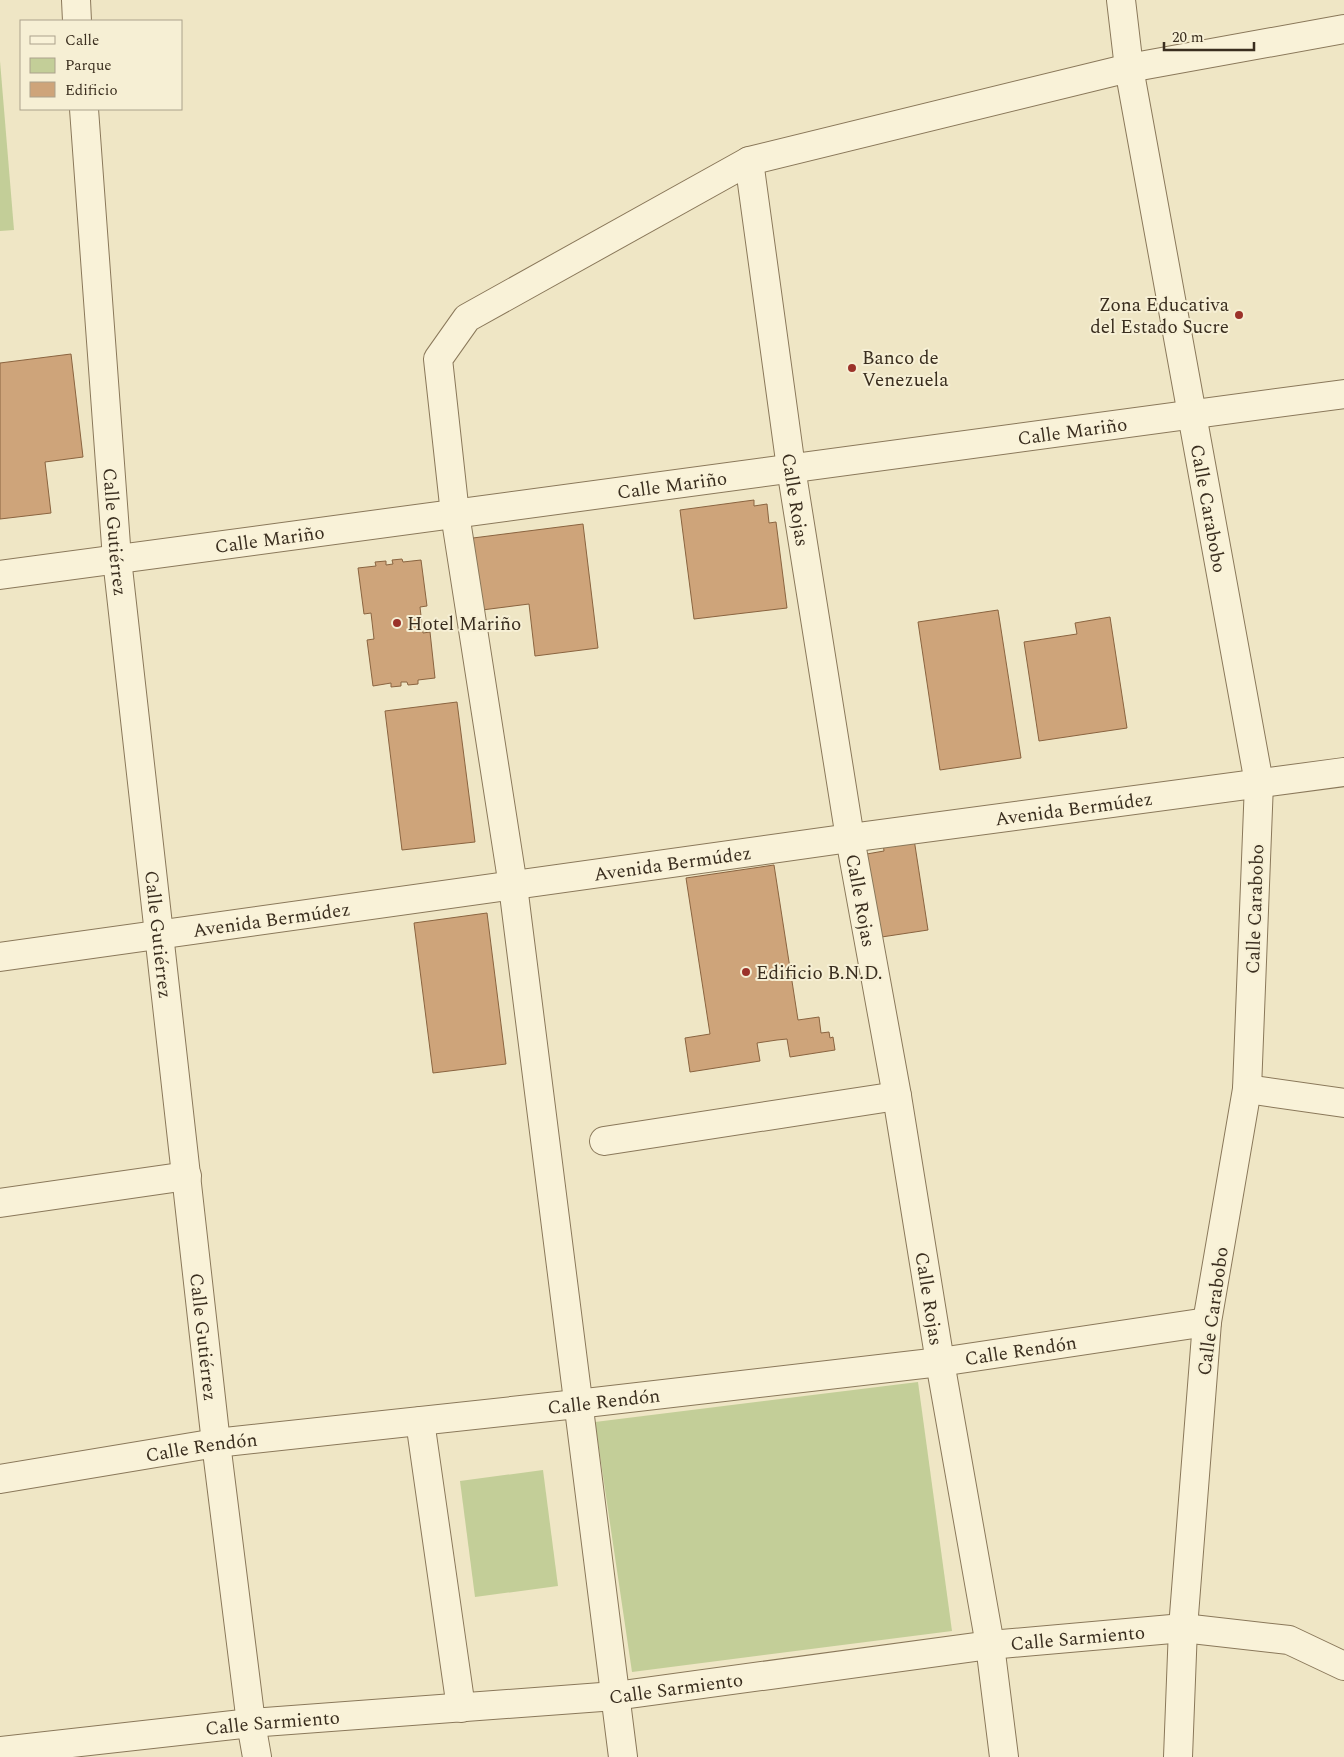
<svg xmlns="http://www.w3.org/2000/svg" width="1344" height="1757" font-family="Spectral,serif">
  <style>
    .green { fill: #c3ce98 }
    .building { fill: #cea47a; stroke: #8a6440 }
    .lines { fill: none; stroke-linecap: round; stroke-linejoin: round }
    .minor-casing { stroke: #8a785a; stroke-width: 30 }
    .minor { stroke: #f9f2d8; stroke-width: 28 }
    .poi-dot { fill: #9b3229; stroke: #f6efd4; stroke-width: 2 }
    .labels { text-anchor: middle; stroke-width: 4; stroke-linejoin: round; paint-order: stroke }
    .poi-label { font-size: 19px; fill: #3a2e1f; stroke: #f6efd4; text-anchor: start }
    .street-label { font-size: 19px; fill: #3a2e1f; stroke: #f6efd4 }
  </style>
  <rect width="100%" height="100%" fill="#efe6c5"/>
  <g class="green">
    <polygon points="0,61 14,230 0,231"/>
    <polygon points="918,1382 952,1631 632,1672 595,1422"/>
    <polygon points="543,1470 558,1586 475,1597 460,1481"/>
  </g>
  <g class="building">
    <polygon points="71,354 83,457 45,462 51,513 0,519 0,363"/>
    <polygon points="754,500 754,506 767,504 769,523 776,522 787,608 694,619 680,510"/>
    <polygon points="583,524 598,648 535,656 529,604 482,610 473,538"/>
    <polygon points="402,559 403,562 421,560 427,606 420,607 423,633 430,632 435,678 418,680 418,684 408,685 407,682 401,682 401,686 391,687 391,683 373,686 367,640 374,639 371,613 364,614 358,568 376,566 375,562 386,561 386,565 393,564 392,560"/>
    <polygon points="998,610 1021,758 940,770 918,622"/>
    <polygon points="1110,617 1127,728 1039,741 1024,642 1077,634 1075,623"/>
    <polygon points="457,702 475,842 402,850 385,711"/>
    <polygon points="914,839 928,930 875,938 861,855 884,851 883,843"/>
    <polygon points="774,865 798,1020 819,1017 821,1033 829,1032 830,1038 833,1037 835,1050 790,1057 787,1039 777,1040 757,1043 760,1061 690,1072 685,1038 710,1034 686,878"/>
    <polygon points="487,913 506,1064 433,1073 414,923"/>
  </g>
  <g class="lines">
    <defs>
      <g id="minor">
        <polyline points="76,0 77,21"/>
        <path id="s1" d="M1121,0L1129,68L1259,783L1247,1089L1207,1322L1183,1628L1178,1757"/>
        <path id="s2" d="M84,109L117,559L216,1443L251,1723L257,1757"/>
        <path id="s3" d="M749,161L791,468L850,838L897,1096L940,1362L990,1645L1004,1757"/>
        <path id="s4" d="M0,575L1344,394"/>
        <path id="s5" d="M0,957L850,838L1344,772"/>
        <polyline points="1247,1089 1344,1103"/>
        <polyline points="604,1141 897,1096"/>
        <polyline points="0,1203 187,1176"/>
        <polyline points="420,1421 461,1708"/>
        <path id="s6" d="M0,1479L216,1443L577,1404L940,1362L1207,1322"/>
        <path id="s7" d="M0,1751L251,1723L615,1696L990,1645L1183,1628L1289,1640L1344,1666"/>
        <polyline points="623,1757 513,886 455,514 438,359 467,318 749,161 1129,68 1344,29"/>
      </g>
    </defs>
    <use href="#minor" class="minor-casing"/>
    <use href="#minor" class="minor"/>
  </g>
  <g class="poi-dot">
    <circle cx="1239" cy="315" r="5"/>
    <circle cx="852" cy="368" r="5"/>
    <circle cx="397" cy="623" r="5"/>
    <circle cx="746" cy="972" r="5"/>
  </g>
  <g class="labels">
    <g class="poi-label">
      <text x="1229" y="311" text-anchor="end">Zona Educativa<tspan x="1229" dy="22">del Estado Sucre</tspan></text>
      <text x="862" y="364">Banco de<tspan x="862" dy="22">Venezuela</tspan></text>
      <text x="407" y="630">Hotel Mariño</text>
      <text x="756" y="979">Edificio B.N.D.</text>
    </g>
    <g class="street-label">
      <text dy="7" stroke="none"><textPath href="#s4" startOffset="1082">Calle Mariño</textPath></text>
      <text dy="7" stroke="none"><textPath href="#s4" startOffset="678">Calle Mariño</textPath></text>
      <text dy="7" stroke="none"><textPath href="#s3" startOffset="342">Calle Rojas</textPath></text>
      <text dy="7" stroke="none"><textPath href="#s1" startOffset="516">Calle Carabobo</textPath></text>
      <text dy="7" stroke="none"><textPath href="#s2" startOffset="424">Calle Gutiérrez</textPath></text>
      <text dy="7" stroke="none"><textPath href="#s4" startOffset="272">Calle Mariño</textPath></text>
      <text dy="7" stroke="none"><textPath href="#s5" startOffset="1084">Avenida Bermúdez</textPath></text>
      <text dy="7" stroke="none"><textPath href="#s5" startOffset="679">Avenida Bermúdez</textPath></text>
      <text dy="7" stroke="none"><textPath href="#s3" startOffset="748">Calle Rojas</textPath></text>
      <text transform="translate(1254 909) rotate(-88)" y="7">Calle Carabobo</text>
      <text dy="7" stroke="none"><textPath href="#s5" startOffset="274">Avenida Bermúdez</textPath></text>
      <text dy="7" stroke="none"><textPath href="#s2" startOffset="829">Calle Gutiérrez</textPath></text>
      <text dy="7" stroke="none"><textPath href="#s3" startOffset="1152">Calle Rojas</textPath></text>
      <text transform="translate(1212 1311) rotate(-82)" y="7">Calle Carabobo</text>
      <text dy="7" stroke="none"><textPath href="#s2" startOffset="1234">Calle Gutiérrez</textPath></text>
      <text dy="7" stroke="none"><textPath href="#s6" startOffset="1029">Calle Rendón</textPath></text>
      <text dy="7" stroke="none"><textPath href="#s6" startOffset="609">Calle Rendón</textPath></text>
      <text dy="7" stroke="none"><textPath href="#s6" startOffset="204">Calle Rendón</textPath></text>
      <text dy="7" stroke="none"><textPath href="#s7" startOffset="1084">Calle Sarmiento</textPath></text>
      <text dy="7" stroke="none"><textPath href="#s7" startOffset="679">Calle Sarmiento</textPath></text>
      <text dy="7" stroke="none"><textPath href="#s7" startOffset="274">Calle Sarmiento</textPath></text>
    </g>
  </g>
  <rect x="20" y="20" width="162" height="90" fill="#f6efd4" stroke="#aba28c"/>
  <rect x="30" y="36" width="25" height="8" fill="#f9f2d8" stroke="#aba28c"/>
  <text x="65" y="45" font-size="15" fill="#3a2e1f">Calle</text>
  <rect x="30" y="58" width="25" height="15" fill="#c3ce98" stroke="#aba28c"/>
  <text x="65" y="70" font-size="15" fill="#3a2e1f">Parque</text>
  <rect x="30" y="82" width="25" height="15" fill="#cea47a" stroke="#aba28c"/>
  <text x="65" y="95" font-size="15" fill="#3a2e1f">Edificio</text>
  <path d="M1164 42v8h90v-8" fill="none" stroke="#3a2e1f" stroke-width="2.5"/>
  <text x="1172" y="42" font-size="15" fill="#3a2e1f" stroke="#f6efd4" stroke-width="4" paint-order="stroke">20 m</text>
</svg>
